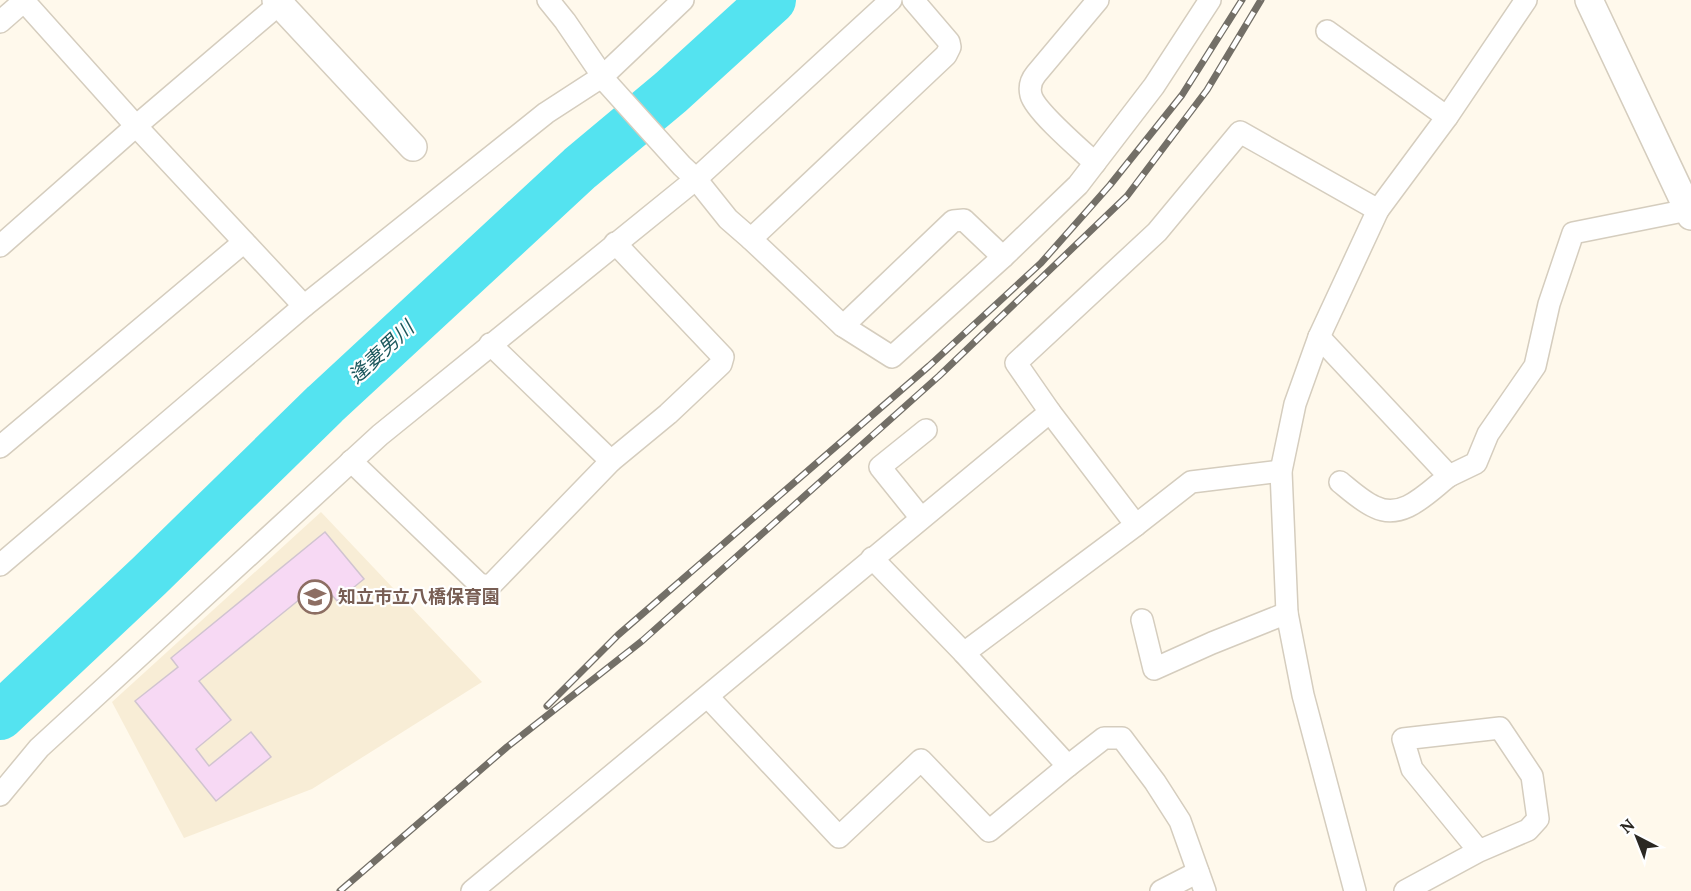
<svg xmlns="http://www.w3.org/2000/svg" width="1691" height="891" font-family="Lora,'Noto Sans JP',serif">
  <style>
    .built { fill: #f8edd6 }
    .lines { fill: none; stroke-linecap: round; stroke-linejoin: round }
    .river { stroke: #54e3f0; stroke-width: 48 }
    .building { fill: #f7d9f4; stroke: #d1c4d0; stroke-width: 1.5 }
    .minor-casing { stroke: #d5cdbe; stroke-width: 24 }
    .tertiary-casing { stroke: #d5cdbe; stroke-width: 30 }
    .minor { stroke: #fff; stroke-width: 21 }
    .tertiary { stroke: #fff; stroke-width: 27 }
    .rail-casing { stroke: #736f67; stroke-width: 7 }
    .rail { stroke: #fff; stroke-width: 4.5; stroke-dasharray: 14; stroke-linecap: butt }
    .labels { text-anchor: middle; stroke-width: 4.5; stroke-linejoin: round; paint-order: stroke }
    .education-label { font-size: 18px; font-weight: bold; fill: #785e54; stroke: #fff; text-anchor: start }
    .water-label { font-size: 20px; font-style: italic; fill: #1c585d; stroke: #fff }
  </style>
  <rect width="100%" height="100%" fill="#fff9ec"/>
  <polygon class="built" points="321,512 482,682 312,789 184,838 112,702"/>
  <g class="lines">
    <polyline class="river" points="0,716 149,576 325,404 580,168 671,92 772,0"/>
  </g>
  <polygon class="building" points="325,532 364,579 337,601 321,582 199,681 231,720 196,749 209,766 251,732 271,757 216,801 135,701 178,667 171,658"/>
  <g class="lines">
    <defs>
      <g id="minor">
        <polyline points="23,0 136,126 304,306"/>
        <polyline points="548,0 565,21 608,84 682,166 696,179 728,219 751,239 946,55 950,47 949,42 913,0"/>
        <polyline points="0,22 24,1"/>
        <polyline points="1327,31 1447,117"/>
        <path d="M1095,163C1082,151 1035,111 1031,95C1029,87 1031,80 1036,74L1098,0"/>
        <polyline points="751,239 843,326 892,357 1003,257 1078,185 1154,86 1210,0"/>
        <polyline points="0,246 136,126 284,0"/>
        <polyline points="843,326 953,221 964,220 1003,257"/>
        <path d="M1319,337L1449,476C1428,492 1403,521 1375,507C1363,502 1351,491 1340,482"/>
        <polyline points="490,344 611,461"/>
        <polyline points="0,447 244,242"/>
        <polyline points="351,461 478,583 484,586 492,584 611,461 668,414 721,364 723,357 615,243"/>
        <polyline points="1449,476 1476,463 1488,434 1535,366 1549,304 1573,233 1688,210"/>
        <polyline points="921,518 880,467 926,430"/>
        <polyline points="1136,525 1191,482 1281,471"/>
        <polyline points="872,558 964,653 1068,766 1104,738 1122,738 1155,782 1180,821 1205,891"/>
        <polyline points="0,565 304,306 546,113 603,76 683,0"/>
        <polyline points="1142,620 1154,669 1212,643 1287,613"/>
        <polyline points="964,653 1136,525 1050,412"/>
        <polyline points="708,697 839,837 921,760 989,831 1068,766"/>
        <polyline points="0,795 39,748 380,435 696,179 891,0"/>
        <path d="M472,891C665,732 856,571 1050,412L1016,363L1157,232L1240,132L1378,210"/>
        <polyline points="1161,891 1198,872"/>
        <polyline points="1355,891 1303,695 1287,613 1281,471 1295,404 1319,337 1378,210 1447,117 1526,0"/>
        <polyline points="1405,891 1479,851 1528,830 1538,819 1532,776 1500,728 1403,739 1412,769 1479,851"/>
      </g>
      <g id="tertiary">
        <polyline points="276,0 413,147"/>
        <polyline points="1589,0 1691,216"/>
      </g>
    </defs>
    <use href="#minor" class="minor-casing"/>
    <use href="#tertiary" class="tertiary-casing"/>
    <use href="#minor" class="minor"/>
    <use href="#tertiary" class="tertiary"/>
    <defs>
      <g id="rail">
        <polyline points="547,706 618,635 929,366 1041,263 1110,185 1182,95 1242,0"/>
        <polyline points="340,891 507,747 642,641 939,376 1127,196 1207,90 1261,0"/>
      </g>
    </defs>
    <use href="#rail" class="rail-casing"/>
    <use href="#rail" class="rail"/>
  </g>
  <defs>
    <symbol id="school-ring" viewBox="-11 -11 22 22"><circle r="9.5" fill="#fff" stroke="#8d6e63" stroke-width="1.5"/><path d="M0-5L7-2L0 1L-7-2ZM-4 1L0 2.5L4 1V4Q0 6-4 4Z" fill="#8d6e63"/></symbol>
  </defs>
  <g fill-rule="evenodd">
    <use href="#school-ring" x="296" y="578" width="38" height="38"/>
  </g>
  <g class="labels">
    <g class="education-label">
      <text x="338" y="603">知立市立八橋保育園</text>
    </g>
    <g class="water-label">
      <text transform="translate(381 352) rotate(-43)" y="7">逢妻男川</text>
    </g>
  </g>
  <g transform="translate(1637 837) rotate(318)" stroke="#ffffff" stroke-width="4.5" paint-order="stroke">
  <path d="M0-4.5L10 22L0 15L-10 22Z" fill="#2b2822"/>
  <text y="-9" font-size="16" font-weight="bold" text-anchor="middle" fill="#2b2822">N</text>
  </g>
</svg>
